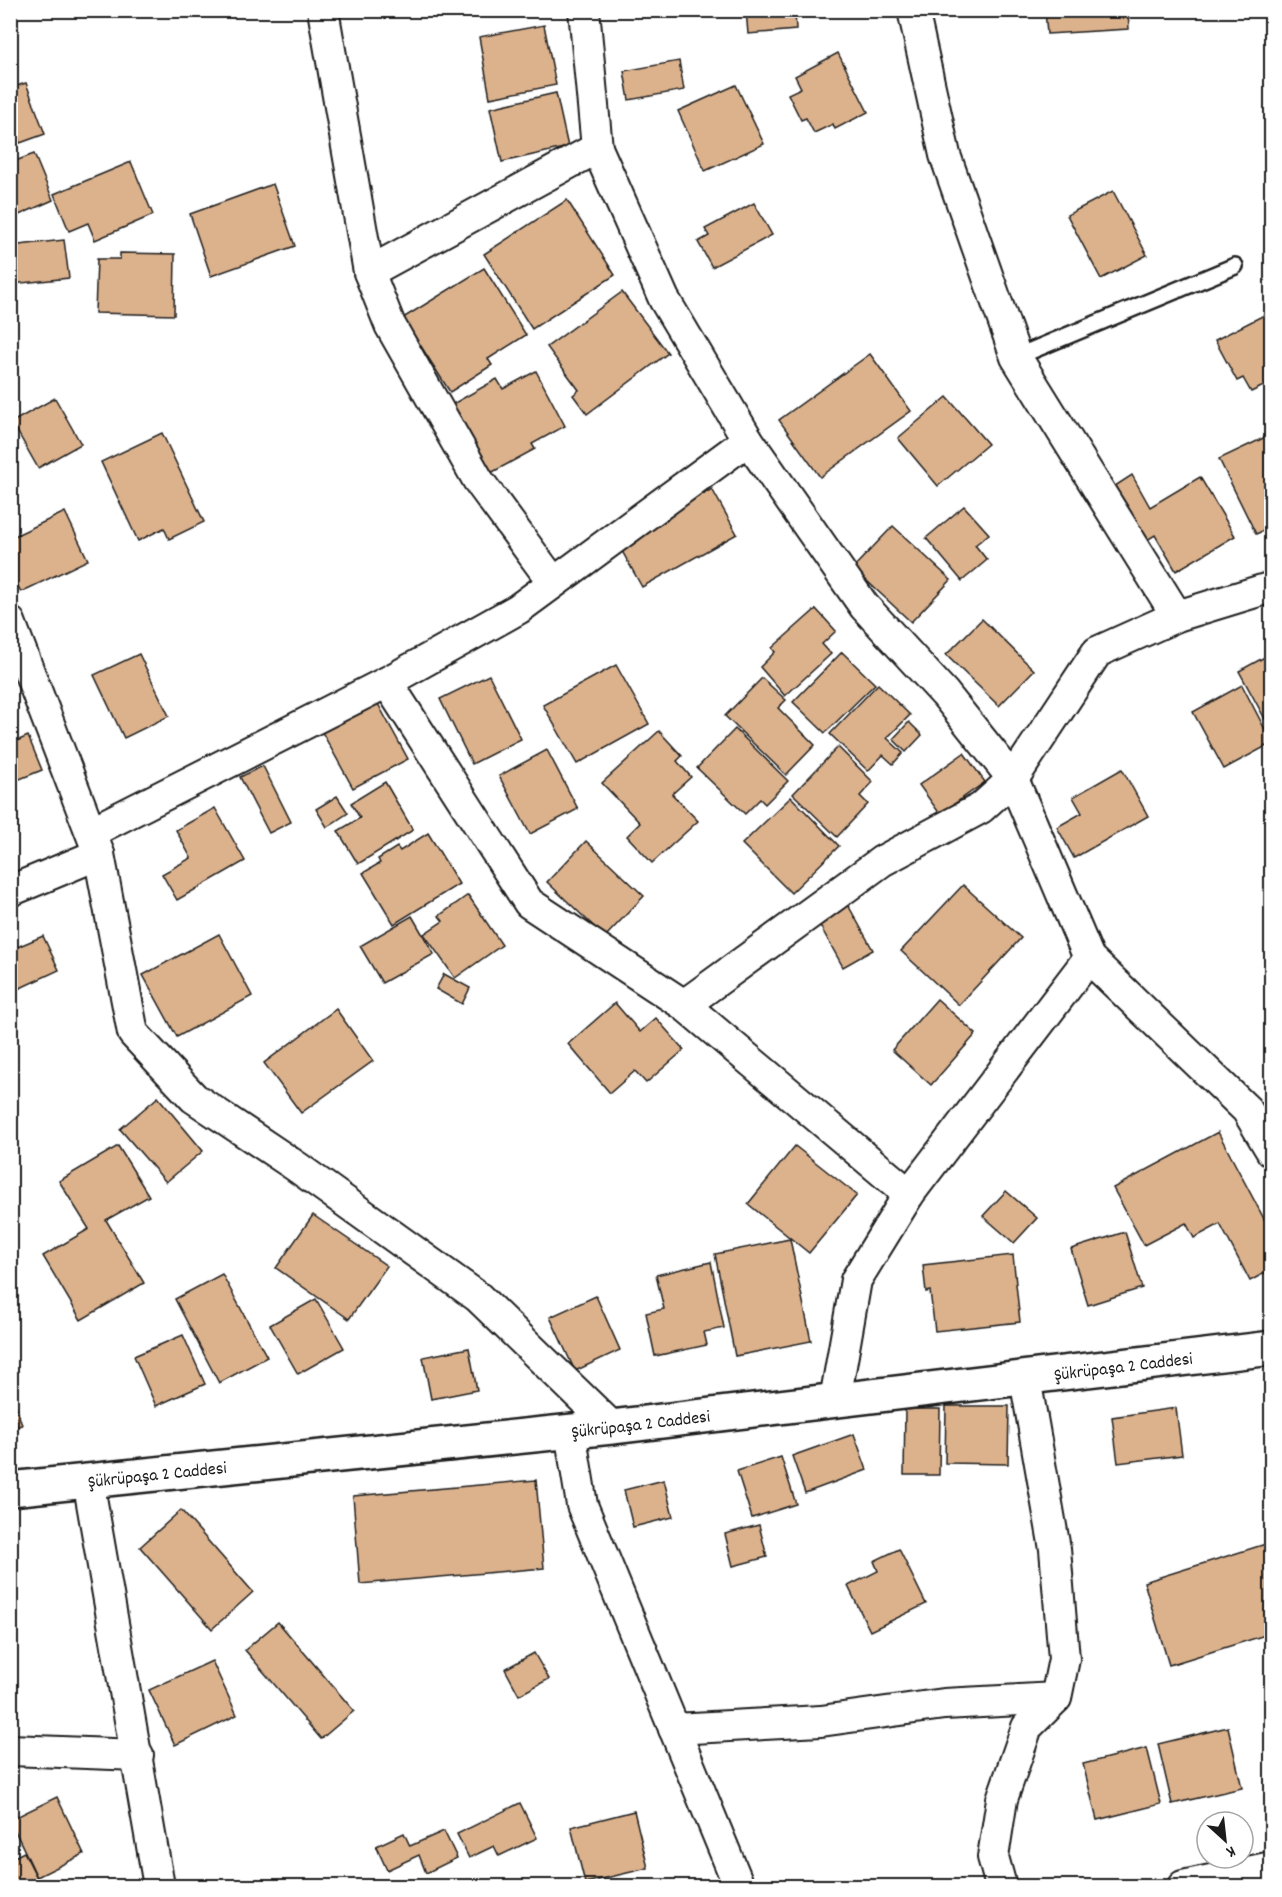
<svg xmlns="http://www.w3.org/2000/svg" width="1282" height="1897" font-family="Dekko,sans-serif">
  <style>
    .building { fill: #dcb28d; stroke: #1c1c1c; stroke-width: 1.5 }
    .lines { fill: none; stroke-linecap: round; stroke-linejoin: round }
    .service-casing { stroke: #1c1c1c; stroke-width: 20 }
    .minor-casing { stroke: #1c1c1c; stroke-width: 34 }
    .secondary-casing { stroke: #1c1c1c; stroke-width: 38 }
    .service { stroke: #fff; stroke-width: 15 }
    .minor { stroke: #fff; stroke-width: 30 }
    .secondary { stroke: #fff; stroke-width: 33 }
    .labels { text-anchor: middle; stroke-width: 6; stroke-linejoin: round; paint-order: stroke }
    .street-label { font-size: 18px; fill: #1c1c1c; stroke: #fff }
  </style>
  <rect width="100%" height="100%" fill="#fff"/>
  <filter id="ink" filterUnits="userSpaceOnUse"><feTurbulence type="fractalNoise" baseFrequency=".0167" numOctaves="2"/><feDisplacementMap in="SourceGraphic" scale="12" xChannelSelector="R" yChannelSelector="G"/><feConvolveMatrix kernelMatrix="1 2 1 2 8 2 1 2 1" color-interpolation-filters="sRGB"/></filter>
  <g filter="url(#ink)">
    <g class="building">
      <polygon points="746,10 795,10 796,30 748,34"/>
      <polygon points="1045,10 1128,10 1129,29 1047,34"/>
      <polygon points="544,25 556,85 490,98 479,37"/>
      <polygon points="838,53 868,112 835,129 833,124 814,133 806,118 801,120 788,94 801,88 795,76"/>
      <polygon points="679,61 684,90 629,100 624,71"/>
      <polygon points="26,83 45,134 20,143 10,118 10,88"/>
      <polygon points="736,85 764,144 705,171 678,111"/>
      <polygon points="556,93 568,147 502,162 490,108"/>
      <polygon points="34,154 53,200 19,215 10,194 10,163"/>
      <polygon points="131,162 153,215 95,240 88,223 69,231 54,194"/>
      <polygon points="273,184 295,246 211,276 190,214"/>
      <polygon points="1113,191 1147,255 1101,279 1067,215"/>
      <polygon points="567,200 615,275 532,329 484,254"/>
      <polygon points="754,203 772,235 712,267 698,242 709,236 705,229"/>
      <polygon points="64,240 69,278 12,284 10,246"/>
      <polygon points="120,253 175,254 174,315 95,313 97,259 120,259"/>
      <polygon points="484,268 526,335 488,359 492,365 450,392 403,318"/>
      <polygon points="622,292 668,353 587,414 573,395 579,390 547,347"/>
      <polygon points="1272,311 1272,382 1251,392 1243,378 1237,381 1215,340"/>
      <polygon points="870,354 911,411 820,477 779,420"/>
      <polygon points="536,371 565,426 532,444 535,449 489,474 451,405 497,379 503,389"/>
      <polygon points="947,397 988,444 938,486 898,438"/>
      <polygon points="55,398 81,444 38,468 12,422"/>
      <polygon points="162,433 204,522 169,539 164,528 138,541 101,462"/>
      <polygon points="1272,434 1272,527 1256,534 1219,459"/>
      <polygon points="1132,475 1150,507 1200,477 1235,536 1176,571 1155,535 1144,542 1112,488"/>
      <polygon points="712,489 737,534 642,587 617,542"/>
      <polygon points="964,506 989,534 975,545 987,560 962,581 926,538"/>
      <polygon points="65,512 88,560 21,592 10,570 10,538"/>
      <polygon points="893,526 951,580 911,622 853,568"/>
      <polygon points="816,609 836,631 822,644 831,654 785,696 760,667 775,652 772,648"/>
      <polygon points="982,619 1034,670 999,706 946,655"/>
      <polygon points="842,652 875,684 825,733 793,702"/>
      <polygon points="1272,653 1272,715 1265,719 1239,671"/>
      <polygon points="139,654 169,716 124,738 94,675"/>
      <polygon points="616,665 649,724 577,764 543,705"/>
      <polygon points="489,675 521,739 472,764 440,699"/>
      <polygon points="762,678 786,700 778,708 815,745 786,775 725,716"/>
      <polygon points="878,684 910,715 887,738 903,753 893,764 883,755 868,771 830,734"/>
      <polygon points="1242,685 1272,743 1224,769 1193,712"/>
      <polygon points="377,702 408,759 353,788 322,732"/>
      <polygon points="909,722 922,735 906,752 893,739"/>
      <polygon points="735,729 788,781 765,804 760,799 745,814 697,768"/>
      <polygon points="659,731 682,756 677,761 691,777 672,794 698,821 652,863 627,836 640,823 602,783"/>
      <polygon points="28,736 42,770 10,783 10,744"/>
      <polygon points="838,747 873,782 860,796 868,804 837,837 793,794"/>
      <polygon points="547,750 578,809 530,834 499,776"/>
      <polygon points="964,753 985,782 940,814 919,785"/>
      <polygon points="263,766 291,822 269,833 240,777"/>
      <polygon points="1122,769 1148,816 1074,858 1057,827 1082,813 1073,797"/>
      <polygon points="385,782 413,830 358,864 338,831 360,818 351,803"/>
      <polygon points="337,796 348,813 327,827 316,809"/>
      <polygon points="791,797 839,846 791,893 742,844"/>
      <polygon points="215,808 245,861 177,900 162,874 191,858 176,830"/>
      <polygon points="428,833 459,884 394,924 363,873 380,863 378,859 397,847 400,851"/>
      <polygon points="586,841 644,896 605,937 547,882"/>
      <polygon points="963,885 1021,938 959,1005 901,951"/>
      <polygon points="468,895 502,945 455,978 424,934 443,921 439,916"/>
      <polygon points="848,905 873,950 843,967 818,922"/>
      <polygon points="412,916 434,954 382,983 360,946"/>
      <polygon points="219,934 252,996 177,1037 143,975"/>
      <polygon points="43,936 59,970 16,990 10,979 10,950"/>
      <polygon points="444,974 470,988 462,1004 436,989"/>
      <polygon points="937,999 976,1034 931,1085 892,1050"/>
      <polygon points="615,1003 640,1032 656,1018 684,1050 646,1083 635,1071 610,1093 568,1044"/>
      <polygon points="336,1009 373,1061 301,1113 264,1063"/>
      <polygon points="158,1097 203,1151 166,1182 120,1129"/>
      <polygon points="1218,1132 1272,1234 1272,1269 1250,1281 1220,1224 1194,1238 1186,1223 1144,1245 1113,1188"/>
      <polygon points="118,1146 149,1196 106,1220 144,1283 81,1320 43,1256 89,1229 59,1181"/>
      <polygon points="795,1146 857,1195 809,1253 748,1204"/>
      <polygon points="1006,1191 1037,1218 1014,1243 983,1216"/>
      <polygon points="313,1215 387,1266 349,1319 276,1268"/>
      <polygon points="1125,1232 1142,1288 1088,1305 1071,1249"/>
      <polygon points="790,1239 811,1341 735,1356 715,1254"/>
      <polygon points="1013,1255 1020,1322 935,1331 930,1291 926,1292 923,1265"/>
      <polygon points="711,1262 724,1328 704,1332 707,1345 655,1356 646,1313 664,1309 656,1275"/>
      <polygon points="222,1274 267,1357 219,1383 175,1299"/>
      <polygon points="596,1296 620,1350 575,1371 550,1317"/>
      <polygon points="316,1299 344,1348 298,1374 270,1325"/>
      <polygon points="183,1335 205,1384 156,1406 134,1356"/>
      <polygon points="469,1348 477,1390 431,1399 423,1357"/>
      <polygon points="10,1388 22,1425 10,1428"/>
      <polygon points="946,1406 1009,1406 1008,1464 945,1463"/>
      <polygon points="1176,1408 1182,1455 1118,1463 1112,1417"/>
      <polygon points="905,1409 940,1409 939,1475 904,1475"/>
      <polygon points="854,1434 867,1470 805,1493 792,1456"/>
      <polygon points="781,1457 796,1504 752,1518 737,1471"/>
      <polygon points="536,1480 544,1568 360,1584 353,1496"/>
      <polygon points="664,1480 673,1517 633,1527 624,1490"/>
      <polygon points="181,1510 253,1592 212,1629 140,1547"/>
      <polygon points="759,1525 767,1557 733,1566 725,1534"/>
      <polygon points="1272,1542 1272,1633 1169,1665 1144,1582"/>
      <polygon points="899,1549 926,1604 870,1631 848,1586 878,1571 874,1561"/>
      <polygon points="278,1622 354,1711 321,1739 245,1650"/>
      <polygon points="534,1653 549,1679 519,1695 505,1669"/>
      <polygon points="212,1661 237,1715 175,1745 149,1690"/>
      <polygon points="1228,1727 1242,1788 1172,1804 1158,1744"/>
      <polygon points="1147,1748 1161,1804 1097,1820 1083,1764"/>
      <polygon points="57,1797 84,1854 37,1877 10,1820"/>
      <polygon points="520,1803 537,1838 499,1856 494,1846 469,1858 457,1834"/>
      <polygon points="634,1811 648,1868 585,1883 571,1827"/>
      <polygon points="444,1831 457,1858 426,1873 419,1855 387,1870 376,1846 404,1833 410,1846"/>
      <polygon points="24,1852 41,1886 10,1886 10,1859"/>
    </g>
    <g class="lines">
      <defs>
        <polyline id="service" points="1016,357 1235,266"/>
        <g id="minor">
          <polyline points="323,10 369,272 390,325 478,480 553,582"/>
          <polyline points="584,10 597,148 664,299 748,440 864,606 945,694 1013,779 1089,958 1247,1110 1272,1152"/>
          <polyline points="913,10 945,155 1016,357 1177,616"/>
          <polyline points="369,272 597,148"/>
          <polyline points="10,622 99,854 133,1033 194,1098 297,1167 478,1297 612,1427"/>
          <polyline points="387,682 529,903 684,1005 909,1194"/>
          <polyline points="91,832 387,682 518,609 748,440"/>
          <polyline points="10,891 99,854"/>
          <polyline points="684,1005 882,861 981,808 1013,779 1097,652 1177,616 1272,587"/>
          <polyline points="835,1400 856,1280 909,1194 1089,958"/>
          <polyline points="570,1431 582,1505 739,1886"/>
          <polyline points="88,1480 159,1886"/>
          <polyline points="674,1729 821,1721 944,1704 1056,1698"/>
          <polyline points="10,1750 138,1755"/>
          <polyline points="1001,1886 993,1857 1002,1799 1027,1727 1056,1698 1064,1659 1055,1549 1025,1378"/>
          <polyline points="1183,1886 1272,1867"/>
        </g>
        <g id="secondary">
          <path id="s1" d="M10,1489L612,1427L1272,1348"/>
        </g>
      </defs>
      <use href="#service" class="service-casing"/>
      <use href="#minor" class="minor-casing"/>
      <use href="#secondary" class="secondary-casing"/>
      <use href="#service" class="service"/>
      <use href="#minor" class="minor"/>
      <use href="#secondary" class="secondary"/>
    </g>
  </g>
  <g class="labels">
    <g class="street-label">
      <text dy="6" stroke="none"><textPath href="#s1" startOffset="1120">Şükrüpaşa 2 Caddesi</textPath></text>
      <text dy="6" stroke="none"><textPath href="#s1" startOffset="634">Şükrüpaşa 2 Caddesi</textPath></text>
      <text dy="6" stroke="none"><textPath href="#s1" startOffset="148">Şükrüpaşa 2 Caddesi</textPath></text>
    </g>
  </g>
  <rect width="1282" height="1897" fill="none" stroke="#fff" stroke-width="36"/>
  <rect x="18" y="18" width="1246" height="1861" fill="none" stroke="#1c1c1c" stroke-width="2" filter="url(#ink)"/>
  <g transform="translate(1225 1840) rotate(153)"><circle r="28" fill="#ffffff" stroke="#a4a4a4" stroke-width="1.5"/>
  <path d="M0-4.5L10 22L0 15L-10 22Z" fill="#1c1c1c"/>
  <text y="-9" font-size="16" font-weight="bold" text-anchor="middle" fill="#1c1c1c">K</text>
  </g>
</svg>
